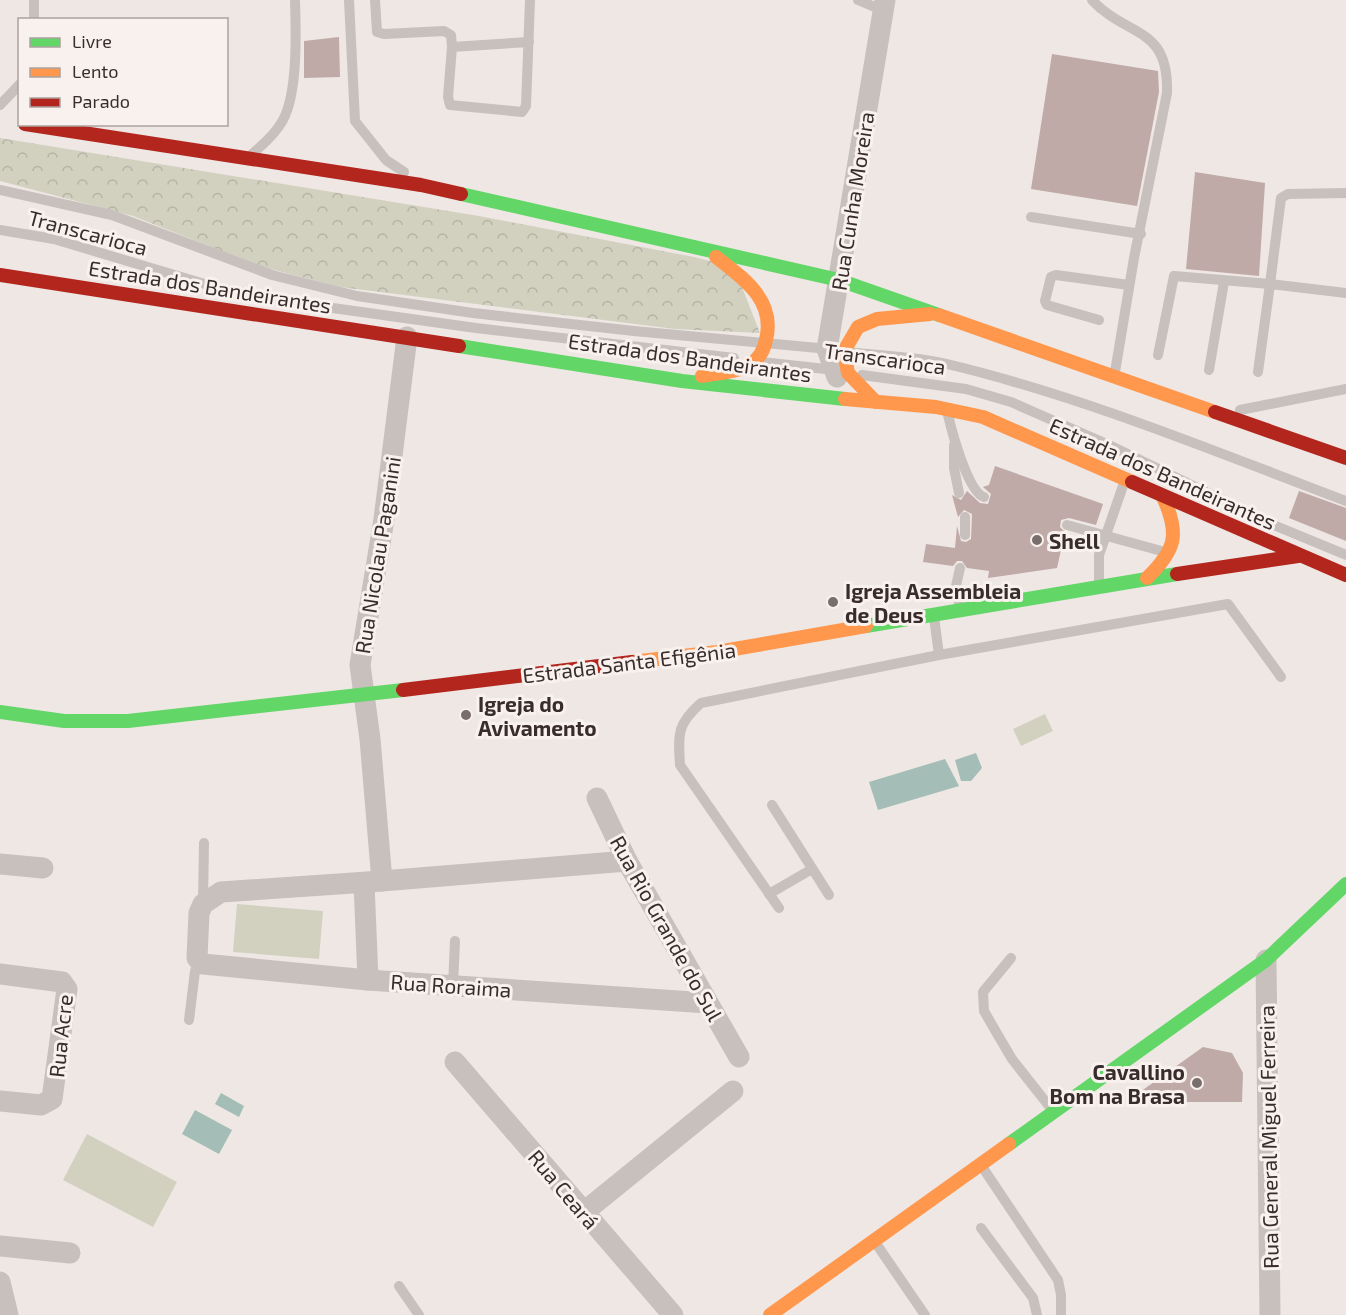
<svg xmlns="http://www.w3.org/2000/svg" width="1346" height="1315" viewBox="0 0 1346 1315" font-family="'Exo 2',sans-serif">
  <style>
    .forest { fill: url(#forest-crowns) }
    .park { fill: #d2d1c0 }
    .water { fill: #a4bdb7 }
    .building { fill: #bfaaa8 }
    .lines { fill: none; stroke-linecap: round; stroke-linejoin: round }
    .lane { stroke: #c7c0bd; stroke-width: 10 }
    .street { stroke: #c7c0bd; stroke-width: 21 }
    .fast { stroke: #63d668; stroke-width: 14 }
    .slow { stroke: #ff974d; stroke-width: 14 }
    .jam { stroke: #b3261e; stroke-width: 14 }
    .poi-dot { fill: #786e6c; stroke: #f9f1ee; stroke-width: 2 }
    .labels { text-anchor: middle; dominant-baseline: central; stroke-width: 6; stroke-linejoin: round; paint-order: stroke }
    .street-label { font-size: 21px; fill: #382d2c; stroke: #f9f1ee }
    .poi-label { font-size: 21px; font-weight: bold; fill: #382d2c; stroke: #f9f1ee; text-anchor: start }
  </style>
  <defs>
    <pattern id="forest-crowns" width="20" height="18" patternUnits="userSpaceOnUse" patternTransform="scale(1.5)"><rect width="20" height="18" fill="#d2d1c0"/><path d="M2 6a3 3 0 1 1 6 0M12 15a3 3 0 1 1 6 0" fill="none" stroke="#b5b4a5"/></pattern>
  </defs>
  <rect width="100%" height="100%" fill="#eee7e4"/>
  <!-- forest -->
  <polygon class="forest" points="0,138 479,216 694,257 734,267 760,333 675,329 340,287 259,266 133,216 0,181"/>
  <!-- park -->
  <g class="park">
    <polygon points="1045,714 1053,731 1021,746 1013,729"/>
    <polygon points="237,904 323,911 319,959 233,952"/>
    <polygon points="87,1134 177,1182 153,1227 63,1180"/>
  </g>
  <!-- water -->
  <g class="water">
    <polygon points="976,753 982,768 971,781 961,781 955,760"/>
    <polygon points="945,759 959,786 878,810 869,782"/>
    <polygon points="221,1093 244,1106 239,1117 215,1104"/>
    <polygon points="195,1110 232,1130 219,1154 182,1134"/>
  </g>
  <!-- building -->
  <g class="building">
    <polygon points="339,37 340,77 304,78 304,41"/>
    <polygon points="1052,54 1158,71 1159,92 1137,206 1031,189"/>
    <polygon points="1195,172 1265,183 1259,276 1186,269"/>
    <polygon points="995,466 1103,504 1096,525 1069,518 1061,520 1060,527 1065,532 1057,568 988,578 989,571 967,568 962,561 957,561 953,566 923,562 926,544 955,548 957,526 961,541 966,542 971,539 972,514 964,510 958,517 952,495 961,500 967,491 980,503 988,504 991,494 983,487 989,485"/>
    <polygon points="1299,491 1346,508 1346,541 1289,518"/>
    <polygon points="1203,1047 1232,1053 1243,1073 1242,1102 1126,1102"/>
  </g>
  <g class="lines">
    <!-- lane -->
    <g class="lane">
      <polyline points="34,0 34,20"/>
      <polyline points="349,0 355,121 386,160 404,172"/>
      <polyline points="375,0 377,32 384,34 444,31 451,35 452,47 529,42"/>
      <polyline points="858,0 884,11"/>
      <path d="M1092,0C1127,38 1169,25 1167,93L1134,258L1115,372"/>
      <polyline points="452,47 448,97 450,105 522,112 526,106 530,0"/>
      <polyline points="0,105 20,84"/>
      <path d="M252,154C264,144 276,133 283,120C298,92 296,32 295,0"/>
      <polyline points="0,190 112,215 272,275 357,296 473,313 634,331 829,349"/>
      <polyline points="1031,217 1141,234"/>
      <polyline points="0,230 54,239 218,288 297,303 476,328 734,358"/>
      <polyline points="1099,320 1047,305 1045,301 1051,277 1056,275 1129,285"/>
      <path d="M848,352C880,356 915,356 947,364C1082,396 1216,452 1346,501"/>
      <polyline points="1158,355 1174,276 1270,284 1281,198 1288,194 1346,193"/>
      <polyline points="761,362 835,370"/>
      <polyline points="1209,370 1224,282"/>
      <polyline points="1258,372 1270,284 1346,293"/>
      <polyline points="862,375 966,389 1011,402 1109,445 1276,526 1346,555"/>
      <polyline points="1240,410 1346,389"/>
      <path d="M948,415C952,432 968,492 984,497"/>
      <polyline points="954,445 954,468 959,493"/>
      <polyline points="965,517 965,535"/>
      <polyline points="1067,525 1165,552"/>
      <polyline points="1099,583 1099,555 1124,483"/>
      <polyline points="960,609 956,586 960,568"/>
      <polyline points="934,617 939,655 1228,604 1281,677"/>
      <polyline points="772,805 829,895"/>
      <polyline points="769,894 812,869"/>
      <polyline points="203,903 204,843"/>
      <path d="M779,908L680,765C678,734 677,724 701,703L939,655"/>
      <polyline points="1011,958 983,992 984,1011 999,1037 1012,1059 1053,1111"/>
      <polyline points="453,986 455,941"/>
      <polyline points="189,1020 195,971 199,961"/>
      <polyline points="981,1165 1058,1280 1061,1295 1061,1315"/>
      <polyline points="981,1228 1033,1298 1037,1315"/>
      <polyline points="875,1242 925,1315"/>
      <polyline points="399,1286 419,1315"/>
    </g>
    <!-- street -->
    <g class="street">
      <polyline points="837,377 827,349 885,0"/>
      <polyline points="597,798 627,861 739,1057"/>
      <polyline points="627,861 382,881 221,892 203,904 199,913 197,958 203,964 368,980 708,1003"/>
      <polyline points="0,864 43,868"/>
      <polyline points="382,881 370,739 360,665 384,519 407,337"/>
      <polyline points="364,883 368,980"/>
      <polyline points="1266,960 1270,1315"/>
      <polyline points="0,974 62,982 67,989 52,1099 41,1105 0,1101"/>
      <polyline points="455,1062 673,1315"/>
      <polyline points="584,1212 733,1091"/>
      <polyline points="0,1246 70,1253"/>
      <polyline points="0,1282 8,1315"/>
    </g>
    <!-- fast -->
    <g class="fast">
      <polyline points="461,194 839,280 939,315"/>
      <polyline points="459,346 682,381 845,399"/>
      <polyline points="866,626 1177,574"/>
      <polyline points="0,712 64,721 128,721 403,690"/>
      <polyline points="1009,1144 1266,960 1346,884"/>
    </g>
    <!-- slow -->
    <g class="slow">
      <polyline points="939,315 1215,412"/>
      <path d="M702,376C717,373 734,373 748,366C758,360 764,351 766,340C776,300 743,278 716,257"/>
      <polyline points="845,399 936,407 983,417 1132,482"/>
      <polyline points="876,402 848,373 844,351 858,327 877,319 930,314"/>
      <path d="M1147,578C1176,550 1180,534 1163,497"/>
      <polyline points="632,662 717,652 866,626"/>
      <polyline points="770,1315 1009,1144"/>
    </g>
    <!-- jam -->
    <g class="jam">
      <polyline points="25,124 421,185 461,194"/>
      <polyline points="0,275 459,346"/>
      <polyline points="1215,412 1346,458"/>
      <polyline points="1132,482 1346,575"/>
      <polyline points="1177,574 1298,556"/>
      <polyline points="403,690 632,662"/>
    </g>
  </g>
  <!-- markers -->
  <g class="poi-dot">
    <circle cx="1037" cy="540" r="6"/>
    <circle cx="833" cy="602" r="6"/>
    <circle cx="466" cy="715" r="6"/>
    <circle cx="1197" cy="1083" r="6"/>
  </g>
  <g class="labels">
    <!-- street labels -->
    <g class="street-label">
      <text transform="translate(852 201) rotate(-81)">Rua Cunha Moreira</text>
      <text transform="translate(88 232) rotate(15)">Transcarioca</text>
      <text transform="translate(210 286) rotate(9)">Estrada dos Bandeirantes</text>
      <text transform="translate(690 357) rotate(8)">Estrada dos Bandeirantes</text>
      <text transform="translate(885 358) rotate(8)">Transcarioca</text>
      <text transform="translate(1163 473) rotate(24)">Estrada dos Bandeirantes</text>
      <text transform="translate(377 555) rotate(-81)">Rua Nicolau Paganini</text>
      <text transform="translate(629 662) rotate(-7)">Estrada Santa Efigênia</text>
      <text transform="translate(667 928) rotate(61)">Rua Rio Grande do Sul</text>
      <text transform="translate(451 985) rotate(4)">Rua Roraima</text>
      <text transform="translate(60 1036) rotate(-84)">Rua Acre</text>
      <text transform="translate(1268 1137) rotate(-91)">Rua General Miguel Ferreira</text>
      <text transform="translate(564 1189) rotate(50)">Rua Ceará</text>
    </g>
    <!-- poi labels -->
    <g class="poi-label">
      <text x="1049" y="540">Shell</text>
      <text x="845" y="590">Igreja Assembleia<tspan x="845" dy="24">de Deus</tspan></text>
      <text x="478" y="703">Igreja do<tspan x="478" dy="24">Avivamento</tspan></text>
      <text x="1185" y="1071" text-anchor="end">Cavallino<tspan x="1185" dy="24">Bom na Brasa</tspan></text>
    </g>
  </g>
  <!-- legend -->
  <rect x="18" y="18" width="210" height="108" fill="#f9f1ee" stroke="#aca3a0" stroke-width="1.5"/>
  <rect x="30" y="38" width="30" height="9" fill="#63d668" stroke="#aca3a0" stroke-width="1.5"/>
  <text x="72" y="48" font-size="18" fill="#382d2c">Livre</text>
  <rect x="30" y="68" width="30" height="9" fill="#ff974d" stroke="#aca3a0" stroke-width="1.5"/>
  <text x="72" y="78" font-size="18" fill="#382d2c">Lento</text>
  <rect x="30" y="98" width="30" height="9" fill="#b3261e" stroke="#aca3a0" stroke-width="1.5"/>
  <text x="72" y="108" font-size="18" fill="#382d2c">Parado</text>
</svg>
